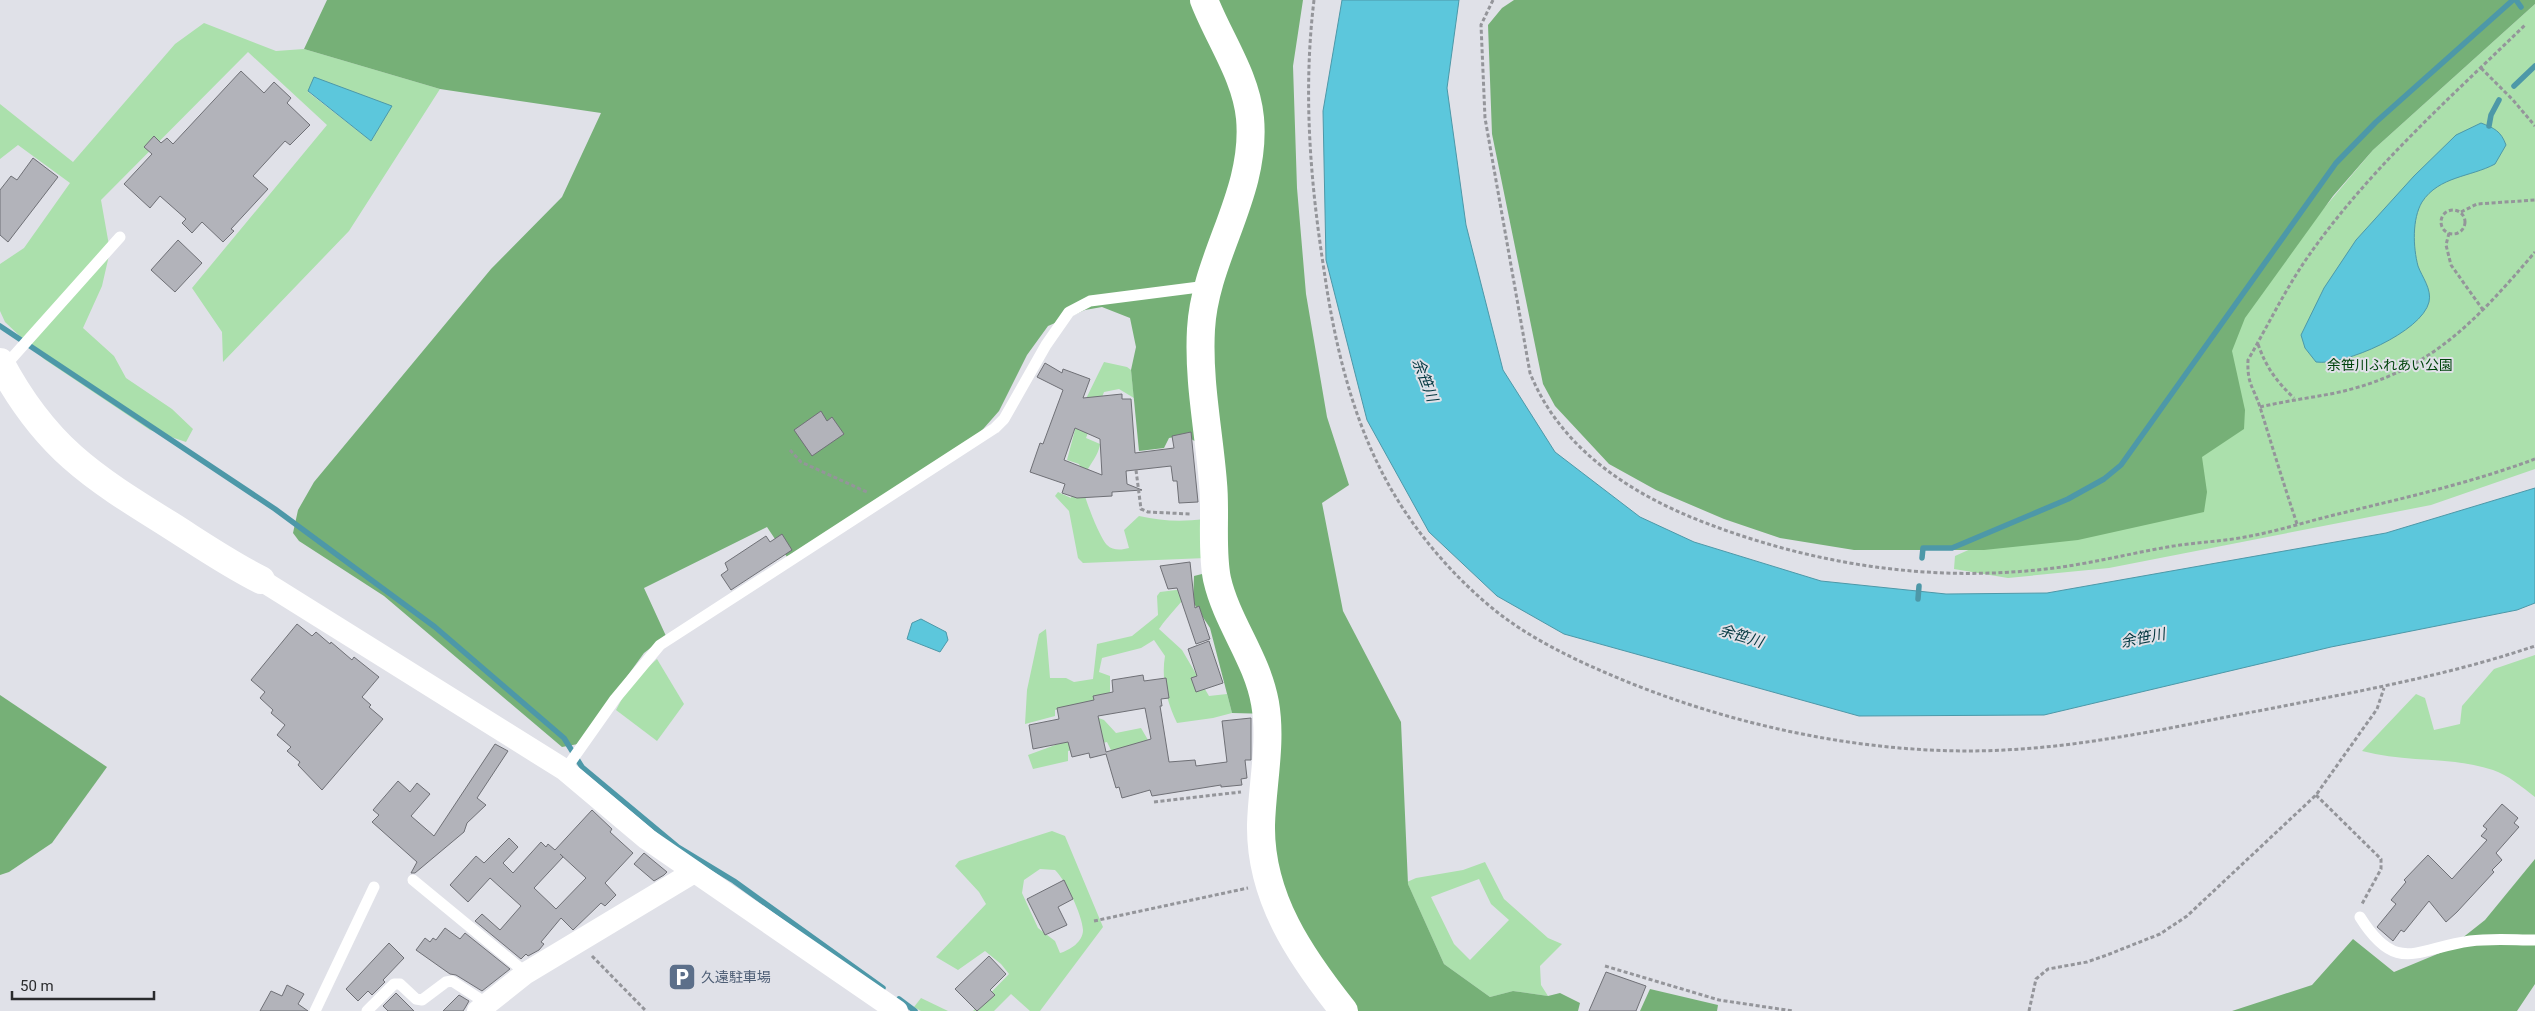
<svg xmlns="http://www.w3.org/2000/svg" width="2535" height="1011" viewBox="0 0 2535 1011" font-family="Roboto,'Noto Sans JP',sans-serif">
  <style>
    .green { fill: #abe0ac; fill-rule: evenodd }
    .forest { fill: #76b077 }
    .water { fill: #5cc7dc; stroke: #4d98a8 }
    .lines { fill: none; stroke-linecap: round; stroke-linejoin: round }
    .stream { stroke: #4d98a8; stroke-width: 5.5 }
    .building { fill: #b2b3ba; stroke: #6f7076; fill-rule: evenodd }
    .path { stroke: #94959a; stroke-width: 3; stroke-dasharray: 4 2.5; stroke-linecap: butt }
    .service { stroke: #fff; stroke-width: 11 }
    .minor { stroke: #fff; stroke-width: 22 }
    .tertiary { stroke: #fff; stroke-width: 28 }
    .labels { text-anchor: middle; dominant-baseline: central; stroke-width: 4; stroke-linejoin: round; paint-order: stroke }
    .park-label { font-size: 14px; fill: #00440c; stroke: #e0e1e8 }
    .service-label { font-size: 14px; fill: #4e5e75; stroke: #e0e1e8; text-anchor: start }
    .water-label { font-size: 15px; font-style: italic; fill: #043841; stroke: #e0e1e8 }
  </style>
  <rect width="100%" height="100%" fill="#e0e1e8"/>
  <!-- green -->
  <g class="green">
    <polygon points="2535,4 2535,469 2431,505 2109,568 2008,578 1954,569 1955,556 2077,501 2373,150"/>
    <path d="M204,23L276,51L304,49L440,89L349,231L223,362L222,332L192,288L327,125L248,52L101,200L110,251L102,286L83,328L114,356L126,378L172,409L193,429L186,442L150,430L44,359L5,322L0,311V264L24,248L70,183L18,145L0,159V104L73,162L175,44ZM308,92L391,106L371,141Z"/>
    <path d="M1104,362L1127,367L1131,370L1134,398L1119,389L1104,392L1086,438L1100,444C1098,460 1082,470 1083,487C1084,498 1100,538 1107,545C1113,551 1122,550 1129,548L1124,530L1139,516C1162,521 1181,522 1204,519L1206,558L1083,563L1078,558L1069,511L1055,496L1058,492L1071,498L1081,470L1079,464L1067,460L1080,411Z"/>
    <path d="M1192,588C1182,603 1169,614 1159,629L1182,650L1209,696L1227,694L1232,713L1213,718L1177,723C1167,702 1161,679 1165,656L1154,640L1141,648L1102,658L1099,672L1110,676V692L1092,705L1096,717L1104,720L1116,733L1141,728L1148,740L1112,752L1107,742L1068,751V761L1033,769L1028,755L1069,740L1079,705L1055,710V716L1025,724L1027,690L1039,634L1046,629L1050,678H1066L1074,682L1093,679L1097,644L1132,636L1158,615L1157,596L1160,592Z"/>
    <path d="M2535,655V797C2522,787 2508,775 2493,770C2450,756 2406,763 2362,751L2416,694L2425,698L2434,730L2460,724L2462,706L2494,669Z"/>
    <polygon points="657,659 684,704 657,741 616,710 630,684"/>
    <path d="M1052,831L1065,836L1103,927L1040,1011H1030L1011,994L994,1011H973L1009,974L1001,964L985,951L958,970L936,957L986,904L979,892L955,866L959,861ZM1040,869L1055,870C1066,881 1082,914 1083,930C1083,942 1070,950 1060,953L1055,941L1038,928L1022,893L1024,880Z"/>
    <path d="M1485,862L1504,899L1548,938L1562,944L1540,966L1541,985L1548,996L1513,991L1490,997L1444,964L1407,882L1416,878L1463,870ZM1479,879L1491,904L1509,920L1470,960L1454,944L1431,897Z"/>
    <polygon points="921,998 948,1011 921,1011 914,1007"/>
  </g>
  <!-- forest -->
  <g class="forest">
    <polygon points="327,0 1303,0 1293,66 1297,188 1306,294 1327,417 1349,485 1322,503 1343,611 1401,722 1408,884 1444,964 1490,997 1513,991 1548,996 1560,993 1580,1003 1578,1011 1348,1011 1306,951 1273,864 1273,714 1232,713 1210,628 1193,602 1194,576 1202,574 1209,579 1214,452 1184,435 1169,438 1164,448 1139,451 1131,370 1136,347 1130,318 1102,307 1085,310 1048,326 1027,355 999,411 977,436 787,557 767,527 644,588 666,636 644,653 578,744 562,747 384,596 299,541 293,533 298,510 314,482 491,269 562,197 601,113 440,89 304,49"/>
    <polygon points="1514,0 2535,0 2535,4 2373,150 2333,196 2245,318 2232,351 2245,410 2244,429 2202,457 2207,492 2204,512 2078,540 1984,550 1854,550 1780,538 1724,519 1656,490 1609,464 1555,406 1543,384 1492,134 1488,25 1502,8"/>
    <polygon points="0,695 107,767 52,843 9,872 0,875"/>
    <polygon points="2535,859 2535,984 2517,1011 2232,1011 2312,985 2353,939 2394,972 2447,950 2485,920"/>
    <polygon points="1650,989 1718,1005 1717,1011 1640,1011"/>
  </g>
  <!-- water -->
  <g class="water">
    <polygon points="1342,0 1459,0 1447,88 1466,225 1503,370 1555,452 1640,517 1694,542 1821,581 1946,594 2047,593 2386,533 2535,488 2535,603 2517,610 2331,647 2044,715 1859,716 1564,634 1497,596 1429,532 1367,420 1326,260 1323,111"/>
    <polygon points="314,77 392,106 371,141 308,91"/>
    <path d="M2481,123C2494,128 2501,131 2506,145L2495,164C2471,177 2439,176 2422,202C2412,219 2413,247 2418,266C2422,277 2432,289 2429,302C2422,332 2344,366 2316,362L2305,348L2301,335L2324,288L2356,240L2414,176L2456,135Z"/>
    <polygon points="921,619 946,632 948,640 940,652 907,639 912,623"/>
  </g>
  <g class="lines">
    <!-- stream -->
    <g class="stream">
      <polyline points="2516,0 2521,7"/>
      <polyline points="2514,86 2535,66"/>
      <polyline points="2489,126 2491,115 2499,100"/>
      <polyline points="0,326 275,509 435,627 564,738 582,767 678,847 734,881 883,988"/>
      <polyline points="1922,558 1923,548 1952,548 2068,499 2104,479 2121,465 2336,163 2376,122 2513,0"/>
      <polyline points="1918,599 1919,586"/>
      <polyline points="899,999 915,1011"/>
    </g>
  </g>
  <!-- building -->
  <g class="building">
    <polygon points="241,71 264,93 274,82 291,98 287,103 310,125 290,145 285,141 253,176 268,189 231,229 234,231 223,242 202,222 192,233 182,223 186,219 160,196 150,208 124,184 152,154 144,147 154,136 161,143 167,138 173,144"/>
    <polygon points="33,158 58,177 8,242 0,235 0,190 11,176 17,180"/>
    <polygon points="178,240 202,263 175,292 151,270"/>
    <path d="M1045,363L1062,373L1063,369L1090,379L1083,398L1122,394V399H1131L1135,453L1174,448L1172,436L1191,432L1198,502L1179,503L1177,481H1173L1171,466L1126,471L1127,484L1142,490L1112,492V496L1077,498L1062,493L1065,484L1030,472L1040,443L1043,444L1063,390L1037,377ZM1075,428L1100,439L1102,475L1064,460Z"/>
    <polygon points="821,411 827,421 832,417 844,434 812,456 794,430"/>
    <polygon points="782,534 792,550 731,590 721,575 728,570 725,563 766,536 770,542"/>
    <polygon points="1190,562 1195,608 1199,606 1210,639 1196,644 1177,588 1168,589 1160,566"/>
    <polygon points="297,624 312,636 316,632 330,644 331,642 352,660 354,657 379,677 362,697 371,705 369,707 383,719 322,790 298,765 300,762 287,751 291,747 277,735 285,725 271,713 273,710 260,698 265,692 251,680"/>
    <polygon points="1209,641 1223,683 1196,692 1191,678 1197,676 1188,649"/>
    <path d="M1143,675L1144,681L1166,678L1169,698L1161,699L1162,706H1160L1169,762L1195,760L1196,766L1227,762L1222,721L1251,718V760H1245L1247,778L1241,779L1242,785L1221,787V785L1152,796L1150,790L1122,798L1119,787L1116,788L1106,754L1090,758L1089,753L1072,757L1068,742L1033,749L1029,725L1059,719L1057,708L1094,700L1093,696L1113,692L1112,680ZM1145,708L1151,739L1106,752L1098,716Z"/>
    <polygon points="495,744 508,751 477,798 486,805 467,823 464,832 415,873 411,873 417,862 372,822 379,815 373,810 398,781 410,792 417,783 430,794 411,816 434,836"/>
    <polygon points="2502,804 2518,818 2514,823 2519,827 2496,853 2502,860 2492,870 2494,872 2457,912 2446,922 2429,901 2404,932 2401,930 2393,941 2377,927 2396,904 2391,900 2406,882 2404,880 2428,855 2452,879 2487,840 2481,836 2487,829 2483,826"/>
    <path d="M592,810L612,829L610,832L633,853L605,883L616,895L605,906L601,903L573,930L561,918L541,942L544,944L539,950L528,956L526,954L521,959L475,921L482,914L500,930L521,906L490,878L468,902L450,885L476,856L484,863L509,838L518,847L503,863L513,873L541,842L546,847L548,844L555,850ZM560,854L586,878L556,909L534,888L563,857Z"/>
    <polygon points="644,853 667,872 664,875 654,881 634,864"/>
    <polygon points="1064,880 1073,899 1058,907 1067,925 1045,935 1027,899"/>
    <polygon points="445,928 460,939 465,933 510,969 482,991 456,975 450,974 416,950 425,938 430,942 433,938 436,940"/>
    <polygon points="389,943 404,958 383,980 385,982 372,995 368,991 358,1001 346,989"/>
    <polygon points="989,956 1006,974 990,990 995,995 977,1011 955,989"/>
    <polygon points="1606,972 1646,986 1636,1011 1589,1011"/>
    <polygon points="287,985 304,994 298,1004 308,1011 260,1011 271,991 282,996"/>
    <polygon points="396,993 414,1011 388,1011 383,1006"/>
    <polygon points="459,995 469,1001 465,1008 463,1011 443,1011"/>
  </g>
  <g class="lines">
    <!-- path -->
    <g class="path">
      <path d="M1314,0C1303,91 1310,180 1324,270C1335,347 1354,427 1394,494C1420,538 1457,580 1497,612C1529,637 1567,656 1604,672C1725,725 1871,757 2004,750C2091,746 2178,726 2263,710C2355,692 2446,676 2535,646"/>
      <path d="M1493,0L1481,25L1485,118L1530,373C1559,445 1623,489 1693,518C1805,563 1925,583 2046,569C2091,564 2135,552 2180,545C2202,542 2224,541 2245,537C2274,532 2302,523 2330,516C2399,499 2468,484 2535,459"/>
      <polyline points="2481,68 2513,100 2535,126"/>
      <circle cx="2453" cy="222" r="12"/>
      <polyline points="2461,212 2477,204 2535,200"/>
      <polyline points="2449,233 2446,245 2451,265 2483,310"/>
      <path d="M2258,344C2266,367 2276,381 2294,398"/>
      <path d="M2260,407C2285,401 2310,398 2335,393C2429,373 2475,322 2535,252"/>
      <polyline points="790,450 801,462 869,493"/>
      <polyline points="1136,470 1141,509 1148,512 1191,514"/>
      <path d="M2297,524C2284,485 2272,446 2260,407C2253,386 2247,384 2248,360C2267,327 2284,292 2305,261C2366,172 2448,100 2525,25"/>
      <polyline points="2316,795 2381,859 2381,869 2362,904"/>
      <polyline points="1154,802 1241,792"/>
      <polyline points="1094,921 1248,888"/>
      <polyline points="592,956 646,1011"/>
      <polyline points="1605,966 1719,1000 1793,1011"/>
      <polyline points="2029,1011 2036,979 2048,969 2087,962 2107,955 2160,934 2187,916 2316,795 2377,709 2384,688"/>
    </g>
    <!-- service -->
    <g class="service">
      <polyline points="3,368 120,237"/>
      <polyline points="565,770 615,699 660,645 995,428 1004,419 1046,345 1069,312 1090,301 1207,286"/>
      <polyline points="413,880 526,973"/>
      <path d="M2360,917C2397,976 2417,948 2470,941C2491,938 2514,940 2535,940"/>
      <polyline points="315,1011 374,887"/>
      <polyline points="367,1011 394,984 400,984 416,999 422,1000 446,982 452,981 486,1003"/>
    </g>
    <!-- minor -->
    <g class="minor">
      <polyline points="261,580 565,770 647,839 897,1011"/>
      <polyline points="478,1011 526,973 694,872"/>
    </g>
    <!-- tertiary -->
    <g class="tertiary">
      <path d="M1204,0C1219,39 1246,76 1250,118C1257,194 1205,256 1201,329C1198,381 1209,432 1213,483C1216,513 1211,550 1217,579C1227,623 1257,658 1265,703C1272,743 1262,785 1261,825C1260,898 1301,957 1344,1011"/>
      <path d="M0,362C45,447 91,476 170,525C200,544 229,564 261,580"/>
    </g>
  </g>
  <!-- icons -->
  <defs>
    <g id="parking-square" transform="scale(1.4375)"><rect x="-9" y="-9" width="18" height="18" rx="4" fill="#5c6f8a" stroke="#e0e1e8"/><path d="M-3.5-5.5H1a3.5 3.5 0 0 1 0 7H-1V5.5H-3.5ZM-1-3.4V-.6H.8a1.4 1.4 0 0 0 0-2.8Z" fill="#fff"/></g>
  </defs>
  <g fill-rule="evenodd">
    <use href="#parking-square" x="682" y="977"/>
  </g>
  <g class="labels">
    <!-- park labels -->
    <g class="park-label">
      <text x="2390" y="365">余笹川ふれあい公園</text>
    </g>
    <!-- service labels -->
    <g class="service-label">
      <text x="701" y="977">久遠駐車場</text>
    </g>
    <!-- water labels -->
    <g class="water-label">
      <text transform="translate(1425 380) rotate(69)">余笹川</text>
      <text transform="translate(1741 636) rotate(17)">余笹川</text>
      <text transform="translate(2143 638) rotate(-11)">余笹川</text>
    </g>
  </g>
  <!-- scale -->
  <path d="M12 991v8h142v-8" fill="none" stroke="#2a2b2d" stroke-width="2.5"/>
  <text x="20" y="991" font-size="15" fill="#2a2b2d" stroke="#e0e1e8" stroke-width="4" paint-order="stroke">50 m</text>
</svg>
